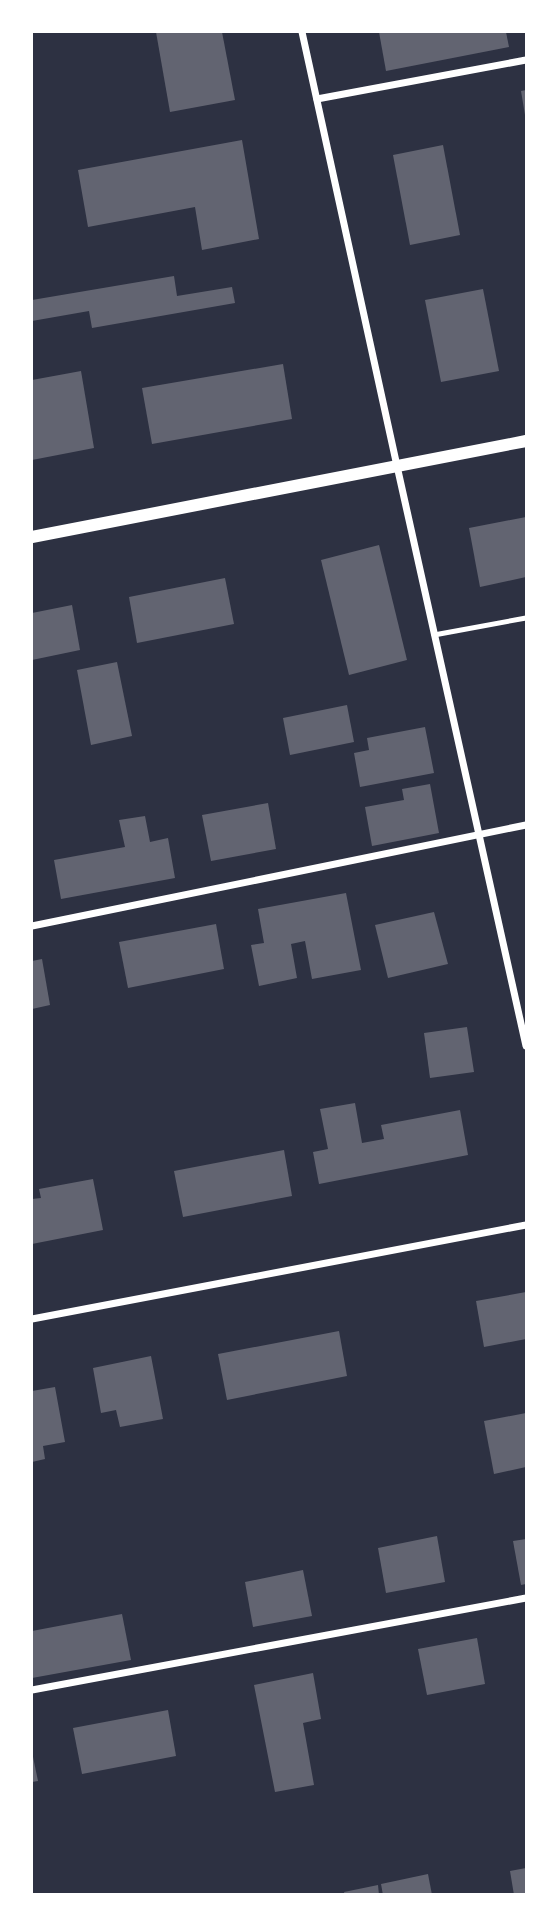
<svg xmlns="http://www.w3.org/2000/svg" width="558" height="1926" viewBox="0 0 558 1926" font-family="'Fira Sans',sans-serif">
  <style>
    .building { fill: #626471 }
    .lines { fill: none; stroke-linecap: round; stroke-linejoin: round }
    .service { stroke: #fff; stroke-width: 5 }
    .minor { stroke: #fff; stroke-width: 7 }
    .tertiary { stroke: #fff; stroke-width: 12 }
  </style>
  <rect width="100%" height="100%" fill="#2d3142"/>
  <!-- building -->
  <g class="building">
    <polygon points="156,32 222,32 235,100 170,112"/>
    <polygon points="379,32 506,32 509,47 386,71"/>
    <polygon points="526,90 526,115 525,115 521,91"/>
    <polygon points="242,140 259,239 202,250 195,207 88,227 78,170"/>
    <polygon points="443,145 460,235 410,245 393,155"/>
    <polygon points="174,276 177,296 232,287 235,303 92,328 89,311 32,321 32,300"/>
    <polygon points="483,289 499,371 441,382 425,300"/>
    <polygon points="283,364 292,419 152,444 142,388"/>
    <polygon points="81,371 94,448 32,460 32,380"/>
    <polygon points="526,517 526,577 480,587 469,528"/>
    <polygon points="379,545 407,660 349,675 321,560"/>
    <polygon points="225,578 234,624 137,643 129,597"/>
    <polygon points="72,605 80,650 32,660 32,613"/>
    <polygon points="117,662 132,736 91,745 77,670"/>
    <polygon points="347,705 354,742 290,755 283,718"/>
    <polygon points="425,727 434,773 360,787 354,753 369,750 367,738"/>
    <polygon points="430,784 439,833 372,846 365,807 404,800 402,789"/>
    <polygon points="268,803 276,849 211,861 202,815"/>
    <polygon points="145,816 150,842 168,838 175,878 61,899 54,860 125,847 119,820"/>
    <polygon points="346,893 361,970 312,979 305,941 291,944 297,978 259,986 251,945 264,943 258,909"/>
    <polygon points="434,912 448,964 388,978 375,925"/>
    <polygon points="216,924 224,969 128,988 119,942"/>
    <polygon points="42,959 50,1005 32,1009 32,961"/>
    <polygon points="467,1027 474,1072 430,1078 424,1033"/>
    <polygon points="355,1103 362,1143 384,1139 381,1125 460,1110 468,1155 319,1184 313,1152 328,1149 320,1109"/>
    <polygon points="284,1150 292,1196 183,1217 174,1171"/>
    <polygon points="93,1179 103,1230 32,1244 32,1199 41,1198 39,1189"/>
    <polygon points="526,1292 526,1339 484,1347 476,1301"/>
    <polygon points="339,1331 347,1376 227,1400 218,1354"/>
    <polygon points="151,1356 163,1419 120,1427 116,1410 101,1413 93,1368"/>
    <polygon points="55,1387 65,1442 43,1446 45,1459 32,1462 32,1391"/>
    <polygon points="526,1413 526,1467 494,1474 484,1421"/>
    <polygon points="437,1536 445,1582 386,1593 378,1548"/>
    <polygon points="526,1539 526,1584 521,1585 513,1541"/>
    <polygon points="303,1570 312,1616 253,1627 245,1582"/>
    <polygon points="122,1614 131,1660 32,1678 32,1631"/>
    <polygon points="477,1638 485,1684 427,1695 418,1649"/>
    <polygon points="313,1673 321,1719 303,1723 314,1785 275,1792 254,1685"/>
    <polygon points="168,1710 176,1756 82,1774 73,1728"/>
    <polygon points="32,1752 38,1781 32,1782"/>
    <polygon points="526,1868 526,1895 514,1895 510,1871"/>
    <polygon points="428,1874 432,1895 383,1895 381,1884"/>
    <polygon points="378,1885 379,1895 345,1895 344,1892"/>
  </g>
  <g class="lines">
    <!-- service -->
    <polyline class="service" points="434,635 526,618"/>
    <!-- minor -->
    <g class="minor">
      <polyline points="302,32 397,466 526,1046"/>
      <polyline points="317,99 526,60"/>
      <polyline points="32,926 526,825"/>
      <polyline points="32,1319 526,1225"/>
      <polyline points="32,1690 526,1598"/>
    </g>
    <!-- tertiary -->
    <polyline class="tertiary" points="32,537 526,441"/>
  </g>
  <!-- border -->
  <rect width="558" height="1926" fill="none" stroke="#ffffff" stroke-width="66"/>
</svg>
